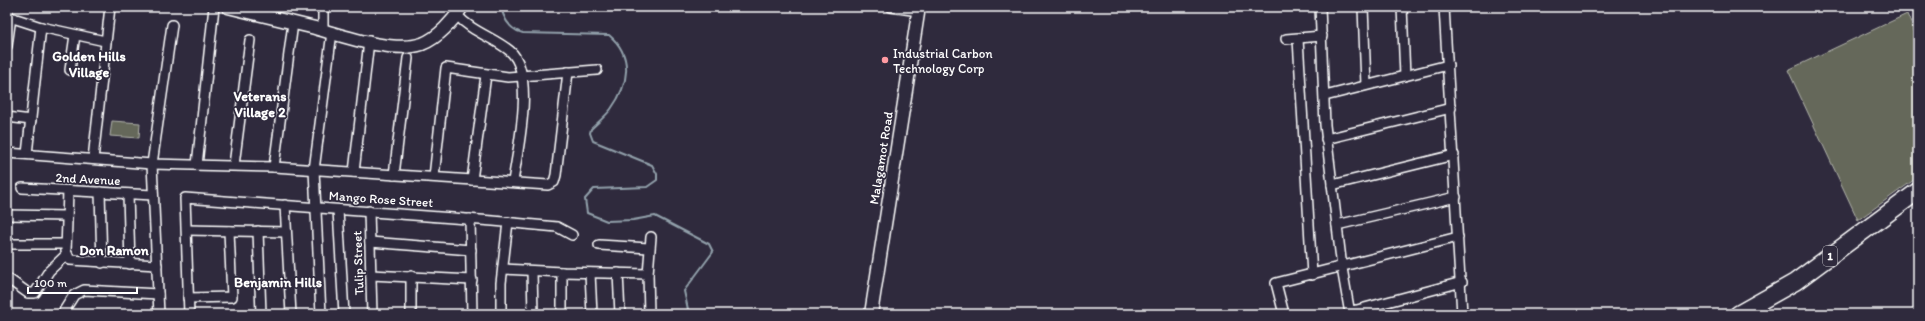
<svg xmlns="http://www.w3.org/2000/svg" width="1925" height="321" viewBox="0 0 1925 321" font-family="Itim,sans-serif">
  <style>
    .green { fill: #65685a; stroke: #b2b4ac }
    .lines { fill: none; stroke-linecap: round; stroke-linejoin: round }
    .stream { stroke: #92a1ab; stroke-width: 2 }
    .street-casing { stroke: #fff; stroke-width: 12 }
    .secondary-casing { stroke: #fff; stroke-width: 15 }
    .highway-casing { stroke: #fff; stroke-width: 19 }
    .street { stroke: #2f2a3d; stroke-width: 9 }
    .secondary { stroke: #2f2a3d; stroke-width: 12 }
    .highway { stroke: #2f2a3d; stroke-width: 16 }
    .poi-dot { fill: #ff9aa2; stroke: #2f2a3d; stroke-width: 1.5 }
    .labels { text-anchor: middle; dominant-baseline: central; stroke-width: 3.5; stroke-linejoin: round; paint-order: stroke }
    .shield { fill: #2f2a3d; stroke: #c1bfc5; stroke-width: 1 }
    .shield-label { font-size: 12px; font-weight: bold; fill: #fff }
    .poi-label { font-size: 13px; fill: #fff; stroke: #2f2a3d; text-anchor: start }
    .street-label { font-size: 13px; fill: #fff; stroke: #2f2a3d }
    .neighbourhood-label { font-size: 14px; font-weight: bold; fill: #fff; stroke: #2f2a3d }
  </style>
  <rect width="100%" height="100%" fill="#2f2a3d"/>
  <filter id="ink" filterUnits="userSpaceOnUse"><feTurbulence type="fractalNoise" baseFrequency=".025" numOctaves="2"/><feDisplacementMap in="SourceGraphic" scale="8" xChannelSelector="R" yChannelSelector="G"/><feConvolveMatrix kernelMatrix="1 2 1 2 8 2 1 2 1" color-interpolation-filters="sRGB"/></filter>
  <g filter="url(#ink)">
    <!-- green -->
    <g class="green">
      <polygon points="1907,14 1918,40 1918,177 1858,220 1788,70"/>
      <polygon points="112,121 140,123 139,138 110,136"/>
    </g>
    <g class="lines">
      <!-- stream -->
      <path class="stream" d="M501,7C504,20 510,30 523,33L609,35C634,56 629,84 611,109C606,116 598,122 591,129L590,133L593,141L652,165L657,174V180L647,187L594,189L585,199L587,213L607,221L633,220L655,216L709,244L713,252L684,291L689,314"/>
      <!-- street casing -->
      <g class="street-casing">
        <g id="street">
          <polyline points="323,7 323,30"/>
          <polyline points="891,7 919,11"/>
          <polyline points="1320,7 1325,125 1342,268 1349,308 1352,311 1357,310 1462,282"/>
          <polyline points="1363,7 1366,85"/>
          <polyline points="1402,7 1405,76"/>
          <polyline points="1444,7 1462,314"/>
          <path d="M457,15C472,32 493,37 510,51C536,73 517,152 513,182"/>
          <polyline points="7,16 41,27 105,41"/>
          <polyline points="1286,39 1322,36"/>
          <polyline points="1298,39 1312,275"/>
          <polyline points="7,46 11,17"/>
          <polyline points="70,70 75,35"/>
          <polyline points="1325,96 1448,65"/>
          <polyline points="7,117 31,120"/>
          <polyline points="1326,139 1451,108"/>
          <polyline points="7,153 152,164 274,167 548,185 554,182 556,175 568,72"/>
          <polyline points="27,154 41,27"/>
          <polyline points="93,159 110,7"/>
          <polyline points="197,165 214,7"/>
          <polyline points="234,165 250,40"/>
          <polyline points="274,167 293,23"/>
          <polyline points="354,172 369,41"/>
          <polyline points="394,175 408,58"/>
          <polyline points="434,177 446,68 508,77 597,70"/>
          <polyline points="472,180 486,75"/>
          <polyline points="1332,185 1454,155"/>
          <polyline points="22,188 153,195"/>
          <polyline points="68,191 66,251 70,260 157,265"/>
          <polyline points="100,192 102,263"/>
          <polyline points="128,194 130,264"/>
          <polyline points="285,205 291,314"/>
          <polyline points="338,210 344,314"/>
          <polyline points="369,211 372,314"/>
          <polyline points="7,215 67,216"/>
          <polyline points="470,219 472,314"/>
          <polyline points="1337,225 1456,197"/>
          <polyline points="187,230 286,232"/>
          <polyline points="258,231 261,314"/>
          <polyline points="370,242 471,250"/>
          <polyline points="7,244 66,244"/>
          <polyline points="599,245 649,248"/>
          <polyline points="503,269 562,272 648,274"/>
          <polyline points="532,271 533,314"/>
          <polyline points="562,272 562,314"/>
          <polyline points="590,273 592,314"/>
          <polyline points="618,273 620,314"/>
          <polyline points="371,275 472,280"/>
          <polyline points="7,278 28,293 35,293 49,271 67,254"/>
          <polyline points="188,298 232,297 229,231"/>
          <polyline points="62,314 74,295 84,290 158,294"/>
          <polyline points="159,314 152,164 172,25"/>
          <polyline points="189,314 185,198 493,221 557,227 572,235"/>
          <polyline points="321,314 314,170 332,32"/>
          <polyline points="411,314 411,276"/>
          <polyline points="501,314 501,283 508,222"/>
          <polyline points="649,314 648,274 651,237"/>
          <polyline points="1284,314 1276,283 1458,237"/>
        </g>
      </g>
      <!-- secondary casing -->
      <g class="secondary-casing">
        <g id="secondary">
          <path d="M228,7C256,14 283,20 311,27C341,35 392,54 422,44C438,38 453,21 462,7"/>
          <polyline points="871,314 919,7"/>
        </g>
      </g>
      <!-- highway casing -->
      <g class="highway-casing">
        <polyline id="highway" points="1738,314 1795,282 1918,191"/>
      </g>
      <!-- street -->
      <use href="#street" class="street"/>
      <!-- secondary -->
      <use href="#secondary" class="secondary"/>
      <!-- highway -->
      <use href="#highway" class="highway"/>
    </g>
  </g>
  <!-- markers -->
  <circle class="poi-dot" cx="885" cy="60" r="4"/>
  <g class="labels">
    <!-- shield labels -->
    <rect class="shield" x="1823" y="246" width="14" height="20" rx="3"/>
    <g class="shield-label">
      <text x="1830" y="256">1</text>
    </g>
    <!-- poi labels -->
    <g class="poi-label">
      <text x="893" y="53">Industrial Carbon<tspan x="893" dy="15">Technology Corp</tspan></text>
    </g>
    <!-- street labels -->
    <g class="street-label">
      <text transform="translate(881 158) rotate(-81)">Malagamot Road</text>
      <text transform="translate(88 179) rotate(3)">2nd Avenue</text>
      <text transform="translate(381 199) rotate(4)">Mango Rose Street</text>
      <text transform="translate(358 263) rotate(-92)">Tulip Street</text>
    </g>
    <!-- neighbourhood labels -->
    <g class="neighbourhood-label">
      <text x="89" y="56">Golden Hills<tspan x="89" dy="16">Village</tspan></text>
      <text x="260" y="96">Veterans<tspan x="260" dy="16">Village 2</tspan></text>
      <text x="114" y="250">Don Ramon</text>
      <text x="278" y="282">Benjamin Hills</text>
    </g>
  </g>
  <!-- margin -->
  <rect width="1925" height="321" fill="none" stroke="#2f2a3d" stroke-width="24"/>
  <rect x="12" y="12" width="1901" height="297" fill="none" stroke="#fff" stroke-width="1.5" filter="url(#ink)"/>
  <!-- scale -->
  <path d="M28 287v6h109v-6" fill="none" stroke="#ffffff" stroke-width="2"/>
  <text x="34" y="287" font-size="12" fill="#ffffff" stroke="#2f2a3d" stroke-width="3" paint-order="stroke">100 m</text>
</svg>
